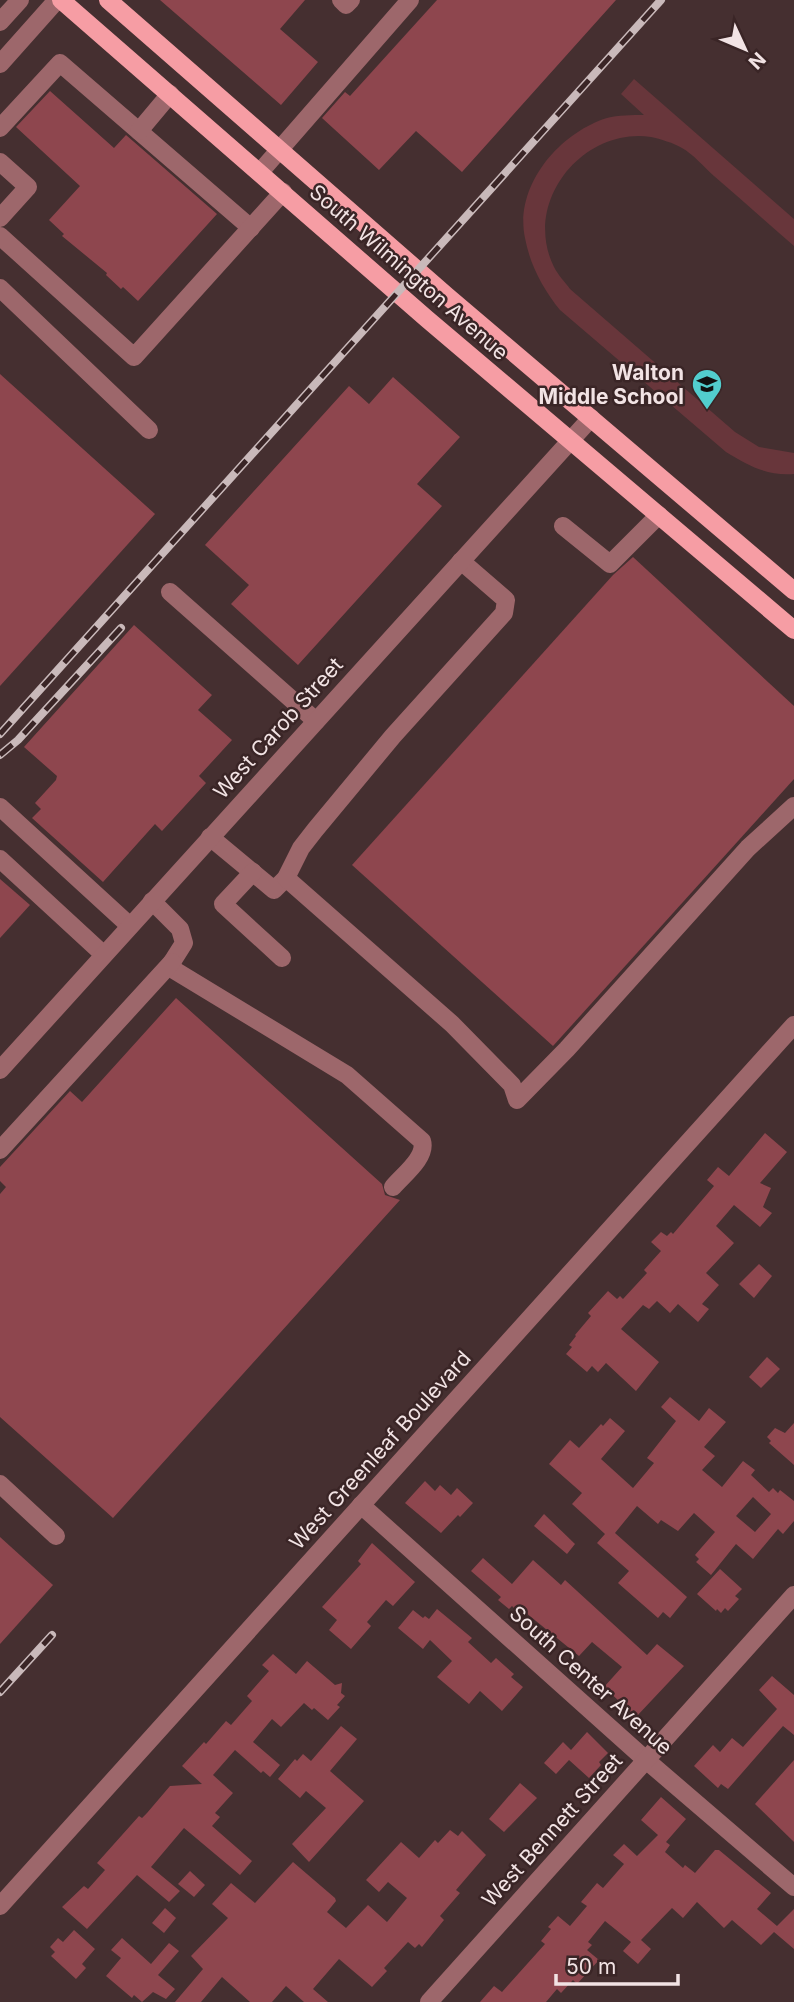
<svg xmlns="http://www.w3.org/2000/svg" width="794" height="2002" viewBox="0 0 794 2002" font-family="Inter,sans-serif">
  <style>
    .pitch { fill: #68363b }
    .building { fill: #8e464e; fill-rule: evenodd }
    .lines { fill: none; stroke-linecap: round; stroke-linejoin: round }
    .minor { stroke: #9d676b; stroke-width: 18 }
    .major { stroke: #f69da4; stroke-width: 18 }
    .rail-casing { stroke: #c9b9ba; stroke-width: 8 }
    .rail { stroke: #3a2526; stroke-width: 5; stroke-dasharray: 16; stroke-linecap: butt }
    .labels { text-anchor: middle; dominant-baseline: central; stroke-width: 5; stroke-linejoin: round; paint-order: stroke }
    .street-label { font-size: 21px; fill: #f2e3e4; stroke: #3a2526 }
    .poi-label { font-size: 21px; font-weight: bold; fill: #f2e3e4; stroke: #3a2526; text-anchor: end }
  </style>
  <rect width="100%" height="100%" fill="#452f30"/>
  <!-- pitch -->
  <path class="pitch" d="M634,79L794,219V246C767,223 741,199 714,176C704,167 693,154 682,148C674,143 660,139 651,137C582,127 522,203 554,267C558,275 565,282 570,289L735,432L759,447L794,453V474C767,476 749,466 726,452L560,310C543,289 530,265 525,238C514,186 559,133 607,118C618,115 632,115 644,115L621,94Z"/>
  <!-- building -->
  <g class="building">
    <polygon points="160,0 305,0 280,29 318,62 281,105"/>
    <polygon points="437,0 616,0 462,172 416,131 379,170 322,118 345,92 350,96"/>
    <polygon points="50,91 114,148 126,135 217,214 138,301 123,287 121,289 106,275 107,273 62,236 64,234 49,220 80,186 16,127"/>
    <polygon points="0,374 155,514 0,686"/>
    <polygon points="393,377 460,437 417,484 442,506 298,665 231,604 249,585 205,545 349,386 369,404"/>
    <polygon points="633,557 794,706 794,779 553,1046 352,865 613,575"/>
    <polygon points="134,625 212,695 198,710 232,740 199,776 206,783 162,831 155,824 103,882 32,818 41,809 35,803 56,780 57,776 24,747"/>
    <polygon points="0,879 30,905 0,938"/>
    <polygon points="176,998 382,1184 385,1195 400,1200 113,1518 0,1417 0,1194 6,1187 0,1181 0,1167 70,1091 82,1102"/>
    <polygon points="765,1133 787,1152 760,1183 771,1188 763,1207 772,1213 760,1227 734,1205 716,1226 734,1243 706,1273 719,1285 702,1304 709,1309 698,1322 678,1304 670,1313 657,1301 649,1309 643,1305 621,1329 659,1362 636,1391 606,1363 598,1372 592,1366 587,1372 566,1354 572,1347 569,1345 576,1336 575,1335 591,1316 588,1313 608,1291 617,1299 620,1296 623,1299 647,1273 644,1270 661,1251 651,1242 661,1232 667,1236 671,1232 673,1234 714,1186 707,1180 718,1167 729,1176"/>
    <polygon points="759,1264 772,1276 754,1298 739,1284"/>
    <polygon points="767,1357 780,1369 761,1388 749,1377"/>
    <path d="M670,1397L699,1421L709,1408L726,1422L704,1447L715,1456L702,1470L722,1487L743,1461L755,1470L751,1475L769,1492L773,1488L778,1493L780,1490L794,1501V1521L783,1534L778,1529L753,1559L736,1544L711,1575L696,1562L699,1559L695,1555L715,1532L694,1513L678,1531L661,1520L658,1524L637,1506L615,1533L687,1597L670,1618L663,1612L658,1618L618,1583L629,1571L597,1543L605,1534L572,1504L582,1493L549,1464L570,1440L579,1448L601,1424L603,1426L610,1418L625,1431L601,1459L633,1488L654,1463L647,1458L676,1421L661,1407ZM753,1497L771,1514L755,1532L736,1516Z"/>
    <polygon points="794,1423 794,1465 769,1443 771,1441 767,1437 775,1428 785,1433"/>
    <polygon points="425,1481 435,1491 440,1485 451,1495 457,1488 473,1503 460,1517 458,1515 441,1533 405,1503"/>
    <polygon points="544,1514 575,1544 567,1554 534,1526"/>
    <polygon points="0,1537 53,1585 0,1644"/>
    <polygon points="372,1543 415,1582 393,1606 386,1600 367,1622 371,1626 351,1649 329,1630 337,1620 322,1607 361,1564 358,1561"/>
    <polygon points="483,1558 512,1584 533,1560 561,1585 565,1580 647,1655 657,1644 684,1666 636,1717 604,1687 622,1667 592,1642 579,1656 520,1608 517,1611 512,1606 509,1609 498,1600 501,1597 471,1571"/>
    <polygon points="720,1569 742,1589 735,1596 739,1599 728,1611 725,1608 721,1613 717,1609 716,1611 697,1594"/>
    <polygon points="437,1609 472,1638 468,1642 491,1663 496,1658 514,1674 511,1677 523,1687 502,1711 480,1691 469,1704 437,1677 452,1661 430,1640 423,1649 398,1628 413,1610 423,1618 425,1616 429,1619"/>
    <polygon points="273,1654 296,1674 307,1661 335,1685 342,1683 341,1693 345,1696 337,1705 340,1707 328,1720 314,1708 312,1710 304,1703 281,1727 272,1719 253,1742 280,1765 270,1777 263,1771 261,1773 235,1750 213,1775 233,1793 215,1813 220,1817 212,1826 252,1861 240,1875 184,1828 151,1867 180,1891 169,1902 137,1875 87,1929 62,1907 84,1886 88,1889 105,1870 97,1863 139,1816 142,1818 147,1813 170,1786 202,1784 182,1766 204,1742 206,1744 226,1721 231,1725 252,1701 247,1696 269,1671 262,1665"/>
    <polygon points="772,1676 794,1695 794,1735 783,1726 728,1789 721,1784 718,1788 694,1766 713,1745 720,1752 732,1738 743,1747 777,1709 759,1690"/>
    <polygon points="341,1726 357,1739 330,1771 364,1801 309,1862 292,1844 326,1808 306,1791 300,1798 278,1779 295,1759 297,1761 303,1754 311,1761"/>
    <polygon points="587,1732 608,1753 599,1762 601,1765 589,1778 569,1760 556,1774 544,1763 563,1742 571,1750"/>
    <polygon points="794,1760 794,1842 755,1804"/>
    <polygon points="520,1783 537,1798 504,1832 489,1819"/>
    <polygon points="661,1797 686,1819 666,1842 670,1845 665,1852 683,1868 685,1865 695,1873 715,1850 719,1850 771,1893 757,1909 777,1926 794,1909 794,1949 774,1932 761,1945 732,1920 724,1928 697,1902 683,1918 672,1908 641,1940 651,1949 638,1964 623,1951 631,1942 605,1921 588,1942 592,1945 587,1950 599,1960 577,1984 573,1980 561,1993 557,1989 546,2002 480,2002 494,1986 502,1992 545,1944 541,1941 551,1929 548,1927 558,1916 570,1926 587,1906 581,1902 597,1883 603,1888 624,1864 613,1855 624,1844 637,1856 658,1835 641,1820"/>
    <polygon points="450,1830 458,1836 462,1831 486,1855 456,1890 460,1893 440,1916 444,1920 422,1947 419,1944 415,1948 408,1942 384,1968 387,1971 372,1987 339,1959 313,1989 328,2002 304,2002 286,1986 272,2002 250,2002 222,1977 201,2002 175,2002 203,1969 191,1956 228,1918 212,1904 231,1883 255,1903 293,1862 335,1898 336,1901 327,1912 346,1928 368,1905 387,1922 407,1898 388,1882 379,1892 366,1880 401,1842 419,1858 435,1840 438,1843"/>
    <polygon points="190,1871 205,1885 194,1897 178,1884"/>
    <polygon points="165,1908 176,1918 164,1933 152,1923"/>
    <polygon points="74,1930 95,1949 82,1964 86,1968 76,1979 51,1956 55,1952 50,1947 58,1938 63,1942"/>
    <polygon points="122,1938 151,1964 169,1943 179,1951 158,1975 175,1989 166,1999 153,1992 142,2002 134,1995 132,1998 106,1976 121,1958 111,1950"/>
  </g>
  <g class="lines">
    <!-- minor -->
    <g class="minor">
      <polyline points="341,0 346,5 351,0"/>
      <polyline points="0,22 20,0"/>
      <polyline points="0,64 57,0"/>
      <polyline points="0,128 60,63 251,228"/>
      <polyline points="139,131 170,94"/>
      <polyline points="0,162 28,187 0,218"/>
      <polyline points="260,172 410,0"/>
      <polyline points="0,236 134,357 283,192"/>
      <polyline points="0,288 149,430"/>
      <polyline points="563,526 610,564 659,515"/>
      <polyline points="170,592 316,721"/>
      <polyline points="0,807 130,926"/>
      <polyline points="210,837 274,890 286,878 301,848 315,830 393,736 504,613 506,600 461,561"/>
      <polyline points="0,859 103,954"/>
      <polyline points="253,872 223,904 282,958"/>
      <polyline points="286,878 452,1024 512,1085 517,1100 567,1049 748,848 794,806"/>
      <path d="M152,901L180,929L184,943L172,962L174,970L347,1075L422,1141C427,1157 403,1175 393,1187"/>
      <polyline points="0,1070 591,418"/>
      <polyline points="0,1150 172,962"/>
      <polyline points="0,1484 56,1536"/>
      <polyline points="361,1505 646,1760 794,1887"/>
      <polyline points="0,1906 794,1025"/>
      <polyline points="429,2002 794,1595"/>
    </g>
    <!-- major -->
    <g class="major">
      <polyline points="61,0 427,319 794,630"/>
      <polyline points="108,0 447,296 794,591"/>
    </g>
    <!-- rail casing -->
    <g class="rail-casing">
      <g id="rail">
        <polyline points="0,734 661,0"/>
        <polyline points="0,755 18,740 121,628"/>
        <polyline points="0,1692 52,1635"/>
      </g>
    </g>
    <!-- rail -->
    <use href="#rail" class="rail"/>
  </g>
  <!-- icons -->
  <defs>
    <g id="school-pin" transform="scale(1.575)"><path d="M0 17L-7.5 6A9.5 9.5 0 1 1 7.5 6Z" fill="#52cdce" stroke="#3a2526"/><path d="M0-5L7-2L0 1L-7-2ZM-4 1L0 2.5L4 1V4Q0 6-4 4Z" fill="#111"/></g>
  </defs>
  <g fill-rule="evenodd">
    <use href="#school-pin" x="707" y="384"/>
  </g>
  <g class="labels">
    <!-- street labels -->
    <g class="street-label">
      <text transform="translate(409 272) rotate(41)">South Wilmington Avenue</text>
      <text transform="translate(278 728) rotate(-48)">West Carob Street</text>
      <text transform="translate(380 1450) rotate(-48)">West Greenleaf Boulevard</text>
      <text transform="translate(591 1680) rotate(42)">South Center Avenue</text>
      <text transform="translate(552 1830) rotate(-48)">West Bennett Street</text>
    </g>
    <!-- poi labels -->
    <g class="poi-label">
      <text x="684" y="372">Walton<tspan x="684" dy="24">Middle School</tspan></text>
    </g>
  </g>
  <!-- north arrow -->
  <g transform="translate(745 49) rotate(134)" stroke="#3a2526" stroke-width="5" paint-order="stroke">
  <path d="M0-5L12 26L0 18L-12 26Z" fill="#f2e3e4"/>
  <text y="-10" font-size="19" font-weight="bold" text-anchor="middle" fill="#f2e3e4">N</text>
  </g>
  <!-- scale -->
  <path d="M556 1974v10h122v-10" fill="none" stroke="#f2e3e4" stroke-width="3.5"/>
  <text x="566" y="1974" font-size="21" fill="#f2e3e4" stroke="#3a2526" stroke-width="5" paint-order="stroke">50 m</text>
</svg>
